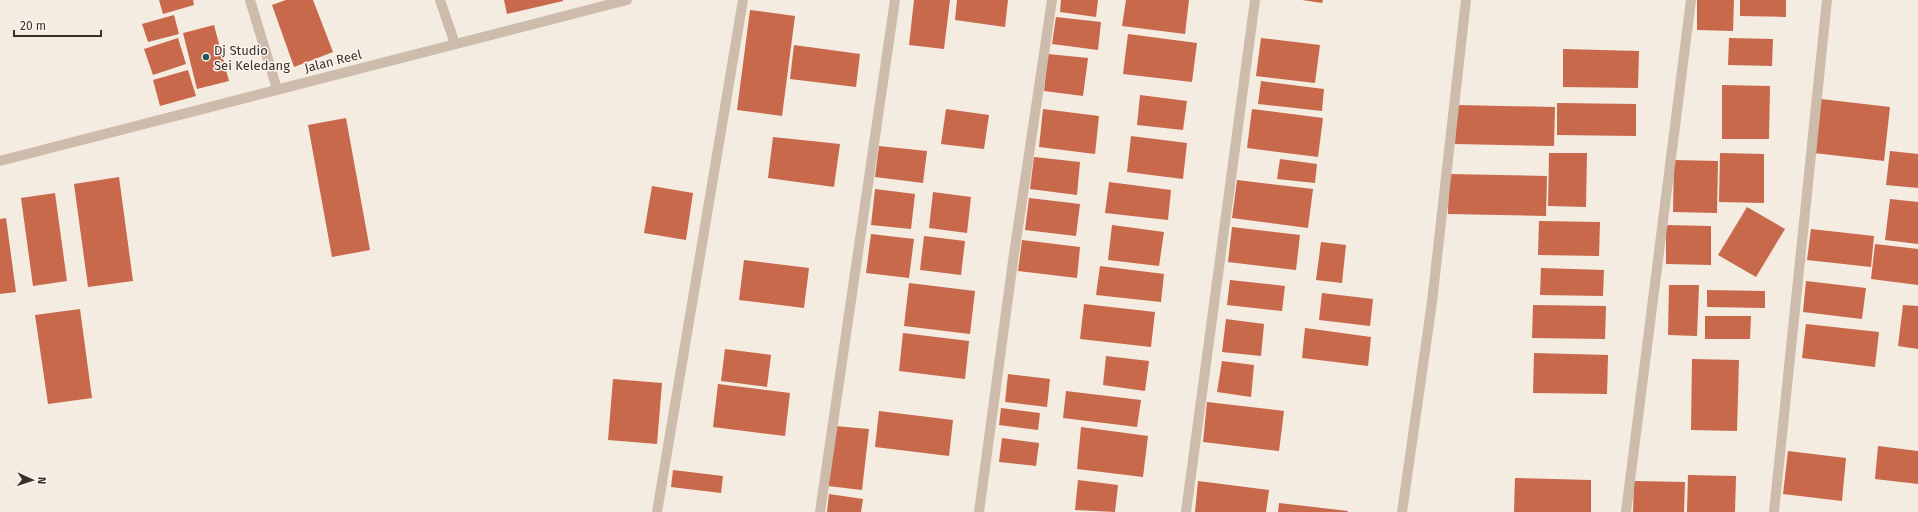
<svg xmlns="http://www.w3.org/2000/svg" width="1918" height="512" viewBox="0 0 1918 512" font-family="'Fira Sans',sans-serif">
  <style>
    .building { fill: #c8694b }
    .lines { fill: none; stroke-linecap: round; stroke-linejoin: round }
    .street { stroke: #cdbbac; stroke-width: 10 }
    .poi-dot { fill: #1f5a5e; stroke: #fbf5ee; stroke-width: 1.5 }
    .labels { text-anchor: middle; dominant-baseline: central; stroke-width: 3; stroke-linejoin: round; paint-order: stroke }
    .poi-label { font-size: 13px; fill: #3b302b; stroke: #fbf5ee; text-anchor: start }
    .street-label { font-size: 13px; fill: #3b302b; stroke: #fbf5ee }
  </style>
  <rect width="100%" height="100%" fill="#f4ebe1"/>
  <!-- building -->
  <g class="building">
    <polygon points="159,0 193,0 194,5 163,14"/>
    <polygon points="286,0 313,0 333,52 294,67 272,5"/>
    <polygon points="504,0 563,0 563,1 507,14"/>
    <polygon points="914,0 950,0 944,49 909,45"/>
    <polygon points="957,0 1008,0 1005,27 955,20"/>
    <polygon points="1061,0 1098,0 1096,17 1060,12"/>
    <polygon points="1126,0 1189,0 1185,34 1122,26"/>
    <polygon points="1302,0 1323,0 1322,3"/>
    <polygon points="1697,0 1734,0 1733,31 1697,30"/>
    <polygon points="1740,0 1786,0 1786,17 1740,16"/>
    <polygon points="750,10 795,16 782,116 737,110"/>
    <polygon points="174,15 179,34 148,42 142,24"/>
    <polygon points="1056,17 1101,22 1098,50 1052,44"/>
    <polygon points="214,25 229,81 197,89 183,33"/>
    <polygon points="1128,34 1197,43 1192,82 1123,74"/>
    <polygon points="178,38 186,64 153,75 144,49"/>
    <polygon points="1261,38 1320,45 1315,83 1256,76"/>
    <polygon points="1729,38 1773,39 1772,66 1728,65"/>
    <polygon points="794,45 860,54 856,87 790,79"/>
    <polygon points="1563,49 1639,51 1638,88 1563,87"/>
    <polygon points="1048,54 1088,58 1083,96 1044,91"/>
    <polygon points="188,70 196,96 160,106 153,80"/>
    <polygon points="1261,81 1324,89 1322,111 1258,104"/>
    <polygon points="1722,85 1770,86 1769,139 1722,139"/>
    <polygon points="1140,95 1187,101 1183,130 1137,125"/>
    <polygon points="1821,99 1890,107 1884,161 1814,153"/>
    <polygon points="1557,103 1636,104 1636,136 1557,135"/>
    <polygon points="1456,105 1555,107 1554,146 1455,144"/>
    <polygon points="946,109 989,115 984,149 941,144"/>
    <polygon points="1043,109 1099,116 1095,154 1039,147"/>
    <polygon points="1252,109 1323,118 1318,157 1247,148"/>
    <polygon points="346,118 370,250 332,257 308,125"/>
    <polygon points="1131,136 1187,143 1183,179 1127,172"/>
    <polygon points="773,137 840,144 834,187 768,178"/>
    <polygon points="879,146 927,151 923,183 875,177"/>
    <polygon points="1890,151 1918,154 1918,188 1886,185"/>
    <polygon points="1549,153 1587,153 1586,207 1548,206"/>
    <polygon points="1720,153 1764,154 1764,203 1719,202"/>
    <polygon points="1034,157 1080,162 1077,195 1030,189"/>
    <polygon points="1280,159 1317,164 1315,183 1277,179"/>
    <polygon points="1674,160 1718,161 1717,213 1673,212"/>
    <polygon points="1449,174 1547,176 1546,216 1448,214"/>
    <polygon points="119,177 133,281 88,287 74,184"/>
    <polygon points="1237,180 1313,189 1308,228 1232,218"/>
    <polygon points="1109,182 1171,190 1168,220 1105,213"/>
    <polygon points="652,186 693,193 686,240 644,233"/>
    <polygon points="875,189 915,194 911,229 871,225"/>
    <polygon points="933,192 971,197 967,233 929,228"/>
    <polygon points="55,193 67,281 33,286 21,198"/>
    <polygon points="1029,198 1080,204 1076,236 1025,230"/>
    <polygon points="1890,199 1918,202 1918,244 1885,240"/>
    <polygon points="1747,207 1785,229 1756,277 1718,255"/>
    <polygon points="6,218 16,292 0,294 0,219"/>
    <polygon points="1539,221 1600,222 1599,256 1538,255"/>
    <polygon points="1112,225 1164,232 1159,266 1108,260"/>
    <polygon points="1666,225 1711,226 1711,265 1666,264"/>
    <polygon points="1232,227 1300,235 1296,270 1228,262"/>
    <polygon points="1811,229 1874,236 1871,267 1807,260"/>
    <polygon points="871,234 914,239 909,278 866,273"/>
    <polygon points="924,236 965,241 961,275 920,270"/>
    <polygon points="1022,240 1080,247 1077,278 1018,271"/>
    <polygon points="1321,242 1346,245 1342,283 1316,280"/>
    <polygon points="1875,244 1918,249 1918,285 1871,279"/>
    <polygon points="744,260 809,268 804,308 739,300"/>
    <polygon points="1100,266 1164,274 1161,302 1096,295"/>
    <polygon points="1541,268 1604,270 1603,296 1540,295"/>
    <polygon points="1230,280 1285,286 1282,311 1227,305"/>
    <polygon points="1806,281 1866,288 1862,319 1803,312"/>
    <polygon points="909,283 975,291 970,334 904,326"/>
    <polygon points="1669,285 1699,285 1697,336 1668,335"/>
    <polygon points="1707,290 1765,291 1765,308 1707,307"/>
    <polygon points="1322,293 1373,299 1370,326 1319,320"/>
    <polygon points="1084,304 1155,312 1151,347 1080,339"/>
    <polygon points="1533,305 1606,306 1605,339 1532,338"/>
    <polygon points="1903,305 1918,306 1918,349 1898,346"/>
    <polygon points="80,309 92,398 48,404 35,315"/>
    <polygon points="1705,316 1751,316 1750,339 1705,339"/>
    <polygon points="1226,319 1264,324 1261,356 1222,352"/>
    <polygon points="1806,324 1879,332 1875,367 1802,358"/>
    <polygon points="1305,328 1371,337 1368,366 1302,358"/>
    <polygon points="903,333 969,341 965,379 899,371"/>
    <polygon points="725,349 771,355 767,387 721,381"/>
    <polygon points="1534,353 1608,355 1607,394 1533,393"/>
    <polygon points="1106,356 1149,361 1145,391 1103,385"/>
    <polygon points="1692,359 1739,360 1737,431 1691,430"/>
    <polygon points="1222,361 1254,365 1251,397 1217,392"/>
    <polygon points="1008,374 1050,379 1047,407 1005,402"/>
    <polygon points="613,379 662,383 657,444 608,440"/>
    <polygon points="718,384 790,393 785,436 713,427"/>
    <polygon points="1066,391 1141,400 1137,427 1063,418"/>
    <polygon points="1207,402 1284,411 1279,451 1203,442"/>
    <polygon points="1001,408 1040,413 1038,430 999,425"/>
    <polygon points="879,411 953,420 949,456 875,447"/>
    <polygon points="835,426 869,429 862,490 828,486"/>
    <polygon points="1081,427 1148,436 1143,477 1077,469"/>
    <polygon points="1002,438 1039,443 1036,466 999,462"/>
    <polygon points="1878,446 1918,451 1918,484 1875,479"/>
    <polygon points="1788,451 1846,458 1842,501 1783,494"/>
    <polygon points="673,470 723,476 721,493 671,487"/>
    <polygon points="1688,475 1736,476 1735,512 1687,512"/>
    <polygon points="1515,478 1591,480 1591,512 1514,512"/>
    <polygon points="1078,480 1118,485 1115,512 1075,510"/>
    <polygon points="1198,481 1269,490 1266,512 1195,512"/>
    <polygon points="1634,481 1685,482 1684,512 1633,512"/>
    <polygon points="829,494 863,499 861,512 827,512"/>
    <polygon points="1279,503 1348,511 1347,512 1278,512"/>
  </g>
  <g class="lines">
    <!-- street -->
    <g class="street">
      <polyline points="250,0 277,89"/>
      <polyline points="440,0 455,44"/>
      <polyline points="0,161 627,0"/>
      <polyline points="657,512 743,0"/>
      <polyline points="820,512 895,0"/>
      <polyline points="979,512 1013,261 1052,0"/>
      <polyline points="1186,512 1255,0"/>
      <polyline points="1402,512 1432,302 1466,0"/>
      <polyline points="1626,512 1691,0"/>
      <polyline points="1774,512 1827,0"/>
    </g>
  </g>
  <!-- markers -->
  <circle class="poi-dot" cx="206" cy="57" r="4"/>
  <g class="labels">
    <!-- poi labels -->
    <g class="poi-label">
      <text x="214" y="50">Dj Studio<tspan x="214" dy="15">Sei Keledang</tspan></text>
    </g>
    <!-- street labels -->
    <g class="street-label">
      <text transform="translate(333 61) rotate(-14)">Jalan Reel</text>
    </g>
  </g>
  <!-- north arrow -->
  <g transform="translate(32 480) rotate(93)" stroke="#fbf5ee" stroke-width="3" paint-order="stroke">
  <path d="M0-3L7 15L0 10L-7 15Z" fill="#3b302b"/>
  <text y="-6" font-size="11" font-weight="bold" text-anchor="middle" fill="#3b302b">N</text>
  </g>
  <!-- scale -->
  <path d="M14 30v6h87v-6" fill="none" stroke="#3b302b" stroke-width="2"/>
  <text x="20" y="30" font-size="12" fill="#3b302b" stroke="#fbf5ee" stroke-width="3" paint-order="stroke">20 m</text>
</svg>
